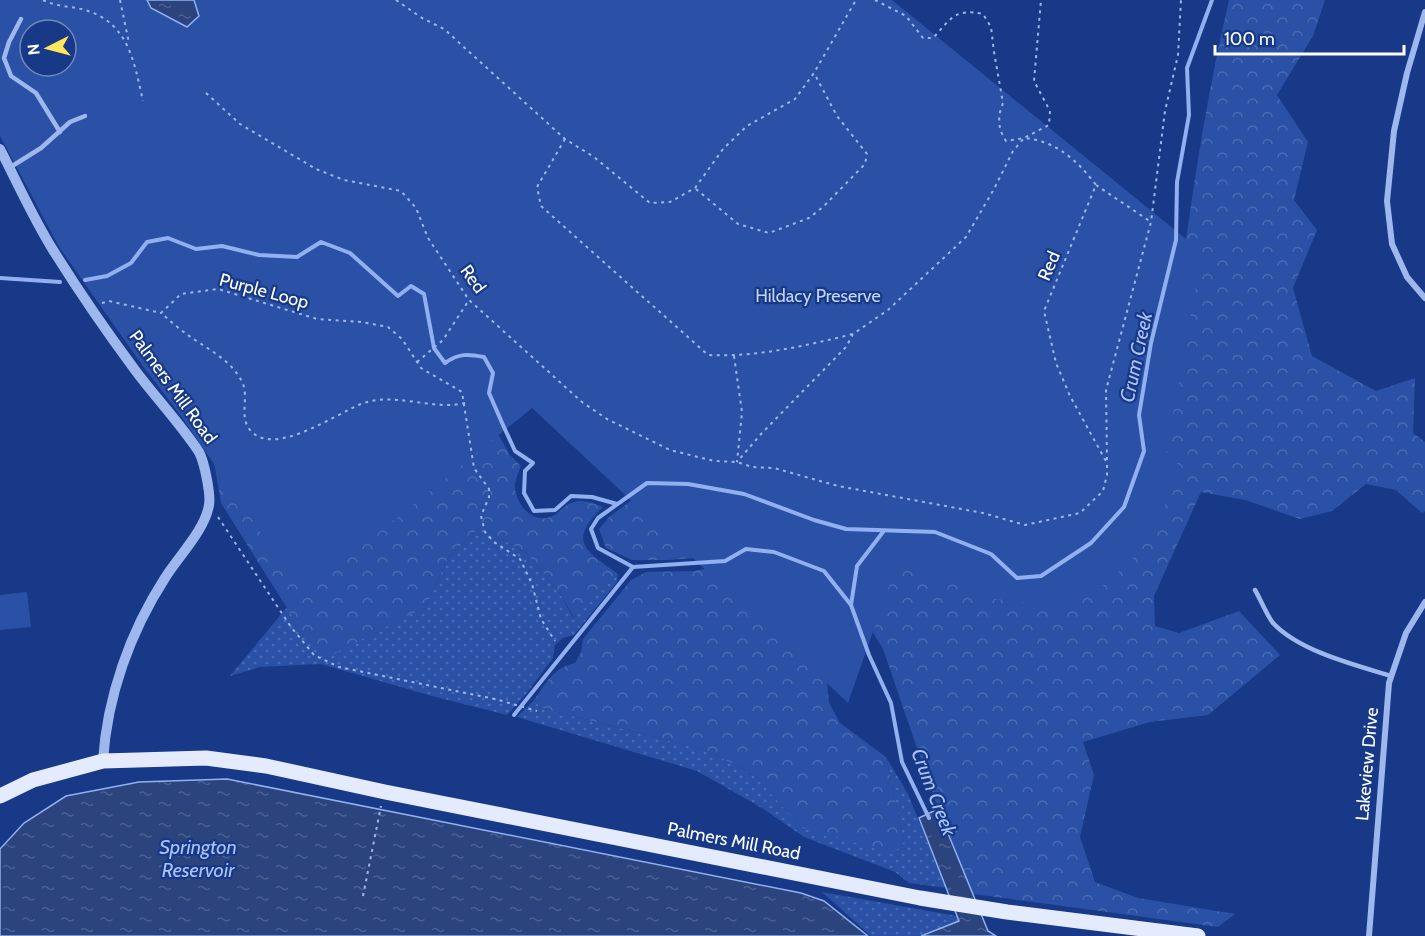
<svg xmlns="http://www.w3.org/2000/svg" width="1425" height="936" viewBox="0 0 1425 936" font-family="Cabin,sans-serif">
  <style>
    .grass { fill: url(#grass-dots) }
    .forest { fill: url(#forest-crowns) }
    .park { fill: #2a51a5; fill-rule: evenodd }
    .water { fill: url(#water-ripples); stroke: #91b0f0; stroke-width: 1.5 }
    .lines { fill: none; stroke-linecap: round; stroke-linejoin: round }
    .stream { stroke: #91b0f0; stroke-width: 4 }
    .path { stroke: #9eb7ed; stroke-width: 2; stroke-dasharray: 3 4.5; stroke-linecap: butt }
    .service { stroke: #9eb7ed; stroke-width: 4.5 }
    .minor { stroke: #9eb7ed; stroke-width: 6 }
    .tertiary { stroke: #9eb7ed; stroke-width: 10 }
    .primary { stroke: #e4ebff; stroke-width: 15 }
    .labels { text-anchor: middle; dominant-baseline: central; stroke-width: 4.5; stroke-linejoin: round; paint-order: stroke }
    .street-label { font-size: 18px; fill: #fff; stroke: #173987 }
    .park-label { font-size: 18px; fill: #c4d5fa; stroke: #173987 }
    .water-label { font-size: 20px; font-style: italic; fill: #aac2f5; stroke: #173987 }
  </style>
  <defs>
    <pattern id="grass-dots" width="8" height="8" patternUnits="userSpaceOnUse" patternTransform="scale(1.5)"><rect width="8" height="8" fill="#2a51a5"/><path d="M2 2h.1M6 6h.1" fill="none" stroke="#4a6bb2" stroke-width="1.8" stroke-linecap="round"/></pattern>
    <pattern id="forest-crowns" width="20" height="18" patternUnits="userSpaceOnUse" patternTransform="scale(1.5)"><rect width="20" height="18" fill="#2a51a5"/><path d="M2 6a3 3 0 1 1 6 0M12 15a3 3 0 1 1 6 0" fill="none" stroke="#4a6bb2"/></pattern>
    <pattern id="water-ripples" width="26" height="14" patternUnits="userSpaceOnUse" patternTransform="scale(1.5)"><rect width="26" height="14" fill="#2b447e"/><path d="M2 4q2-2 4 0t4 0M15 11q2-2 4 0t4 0" fill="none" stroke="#4b6091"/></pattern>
  </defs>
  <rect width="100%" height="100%" fill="#173987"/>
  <!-- grass -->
  <g class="grass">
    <polygon points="481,526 526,553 559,592 573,617 618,574 617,582 574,635 563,638 555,645 553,658 526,694 507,715 432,696 321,664 260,667 230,676 287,607 303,632 425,607 448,558"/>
    <polygon points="534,700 541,708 709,751 755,776 802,828 904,843 886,757 908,794 946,888 909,883 895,872 804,837 762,808 697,771 517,717"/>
    <polygon points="822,892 957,916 959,922 921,936 871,936"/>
  </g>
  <!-- forest -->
  <g class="forest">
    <path d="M1229,0H1325L1313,36L1277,95L1308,142L1294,200L1317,230L1293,288L1312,356L1376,391L1415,378L1413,433L1425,442V511L1422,513L1396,490L1366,484L1332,511L1300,519L1245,500L1201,492L1154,596L1155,626L1179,633L1239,611L1280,655L1208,715L1150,722L1083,742L1094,775L1080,837L1095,882L1138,898L1235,914L1218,927L973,894L938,809L883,649L864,618L867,566L1158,455C1178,303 1194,149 1229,0Z"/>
    <path d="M495,429L510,455L521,466C519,471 516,478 515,484C514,501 529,521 547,518C558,516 562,506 571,503C581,498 594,503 603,507C567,541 585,551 618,574L574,617L559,592L526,553L481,526L448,558L425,607L330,656L302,632L221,503L214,462Z"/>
    <polygon points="647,489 721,556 668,560 632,560 606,548 599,529 609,517"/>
    <path d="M723,566L827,682L829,703L840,723L886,757L904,843L893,853L802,828L755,776L709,751L541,708L534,700C547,682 553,668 575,663L581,652L583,639L631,580L646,572L693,571Z"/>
  </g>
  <!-- park -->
  <g class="park">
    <path d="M0,0H892L1202,252L1166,452L1184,470L1136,556L1099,589L1053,606L996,599L897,563L848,703L532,408L303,594L181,416L142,365L59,247L0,136ZM30,30H66V66H30Z"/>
    <polygon points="27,592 31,627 0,630 0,595"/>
  </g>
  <!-- water -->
  <g class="water">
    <polygon points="147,0 194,0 199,16 187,27 151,8"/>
    <polygon points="227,779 801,893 824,901 868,936 0,936 0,849 24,823 66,796 139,782"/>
    <polygon points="938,809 988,931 996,936 921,936 959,921 919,818"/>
  </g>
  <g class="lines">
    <!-- stream -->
    <g class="stream">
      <polyline points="0,278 60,282"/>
      <path d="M85,280L107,276L131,263L147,242L168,238L196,249L222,246L259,255L297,257L321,242L350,253L398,296L411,286L424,294L434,348L445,363C459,353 468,354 484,357L493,373L489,393L503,425L515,451L533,463L525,471L524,493L534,511L555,510L571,496L592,497L617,504"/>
      <polyline points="883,532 857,566 851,605 869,655 891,703 902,762 929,818"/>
      <polyline points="851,605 824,571 774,552 746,549 725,561 633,567 598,548 591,529 598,518 647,483 688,484 744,494 814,520 846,529 935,532 991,554 1017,578 1041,576 1091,543 1124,507 1144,451 1139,415 1151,343 1176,240 1177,182 1189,115 1187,68 1212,0"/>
      <polyline points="514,715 633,567"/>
    </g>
    <!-- path -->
    <g class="path">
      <path d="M43,0C57,7 71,6 85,10C129,23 134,62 143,101"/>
      <polyline points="120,0 129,43"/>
      <polyline points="396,0 422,18 444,29 565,139 594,157 650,203 670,202 695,188 723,149 747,126 795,99 814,73 856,0"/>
      <path d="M875,0L906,16L923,38H933C951,19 954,8 983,14L991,27L994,52L1003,103L999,115L1000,130L1006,141L1024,138L1049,125L1050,111L1034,81L1041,0"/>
      <path d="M206,93L240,124L316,169L344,180L401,191L416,208L428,238L469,300L582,402L607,419L670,450L714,461L737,462L752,467L774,468L838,486L983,513L1025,525L1080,513L1103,491L1107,475V463L1070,396L1056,363L1044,311L1096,185C1077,160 1056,141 1024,138L1013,151L994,189L966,237L888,310L853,334L846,347L761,434L737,462"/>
      <path d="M565,139L537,187L541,206L708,355C759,357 804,346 853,334"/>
      <polyline points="1096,185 1151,222"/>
      <polyline points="696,189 738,224 769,233 809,218 823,207 865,164 867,154 837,116 814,73"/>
      <polyline points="102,303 109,301 161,313"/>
      <polyline points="734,356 742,412 737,462"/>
      <polyline points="417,362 443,340 469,300"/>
      <path d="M465,403C431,411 395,391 361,404C336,414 276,456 252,432C238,419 249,400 243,384C233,360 205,348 185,333C177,327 169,320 161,313L181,294L218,289L317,319L362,322L388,327L402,339L421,368L462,392L474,468L489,489V497L481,516L485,532L494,542L520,559L532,584L541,619L555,641"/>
      <polyline points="1107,460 1106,390 1151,222 1165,111 1178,55 1181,0"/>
      <polyline points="218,517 291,627 314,655 339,667 495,699 537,711"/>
      <polyline points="363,896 381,806"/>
    </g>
    <!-- service -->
    <g class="service">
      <polyline points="21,19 9,42 4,58 11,76 36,93 60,132"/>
      <polyline points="9,168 41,148 70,122 85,116"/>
      <path d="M1255,590C1261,600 1266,614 1273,623C1299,651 1355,665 1391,676"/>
    </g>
    <!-- minor -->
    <g class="minor">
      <polyline points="1425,12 1407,73 1394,131 1387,201 1392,244 1407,277 1425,298"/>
      <polyline points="1369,936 1389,683 1406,633 1425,602"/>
    </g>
    <!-- tertiary -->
    <path class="tertiary" d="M0,149C17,182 33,218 53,250C78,290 106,331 135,370C155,397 180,423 199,452C204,461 211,494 209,505C205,530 178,557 165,578C130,632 107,697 103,761"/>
    <!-- primary -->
    <polyline class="primary" points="0,796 33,780 103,761 206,758 266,766 385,792 920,898 1007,912 1198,936"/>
  </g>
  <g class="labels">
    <!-- street labels -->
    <g class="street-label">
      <text transform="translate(1049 266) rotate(-67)">Red</text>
      <text transform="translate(473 279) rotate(54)">Red</text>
      <text transform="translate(264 291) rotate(15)">Purple Loop</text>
      <text transform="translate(173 387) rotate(54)">Palmers Mill Road</text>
      <text transform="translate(1367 764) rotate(-85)">Lakeview Drive</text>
      <text transform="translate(734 841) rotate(11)">Palmers Mill Road</text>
    </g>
    <!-- park labels -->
    <g class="park-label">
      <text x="818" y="296">Hildacy Preserve</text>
    </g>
    <!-- water labels -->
    <g class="water-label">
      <text transform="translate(1136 357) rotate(-78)">Crum Creek</text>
      <text transform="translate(934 792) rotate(69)">Crum Creek</text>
      <text x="198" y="847">Springton<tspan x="198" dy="23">Reservoir</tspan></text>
    </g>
  </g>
  <!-- north arrow -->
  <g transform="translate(48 48) rotate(264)"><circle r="28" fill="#173987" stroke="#7488b7" stroke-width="1.5"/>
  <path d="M0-4.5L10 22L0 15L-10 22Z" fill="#ffe65a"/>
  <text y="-9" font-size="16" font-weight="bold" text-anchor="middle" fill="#ffffff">N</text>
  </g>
  <!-- scale -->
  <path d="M1215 45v9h189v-9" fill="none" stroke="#ffffff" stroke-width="3"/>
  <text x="1224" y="45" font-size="18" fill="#ffffff" stroke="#173987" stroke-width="4.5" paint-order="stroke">100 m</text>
</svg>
